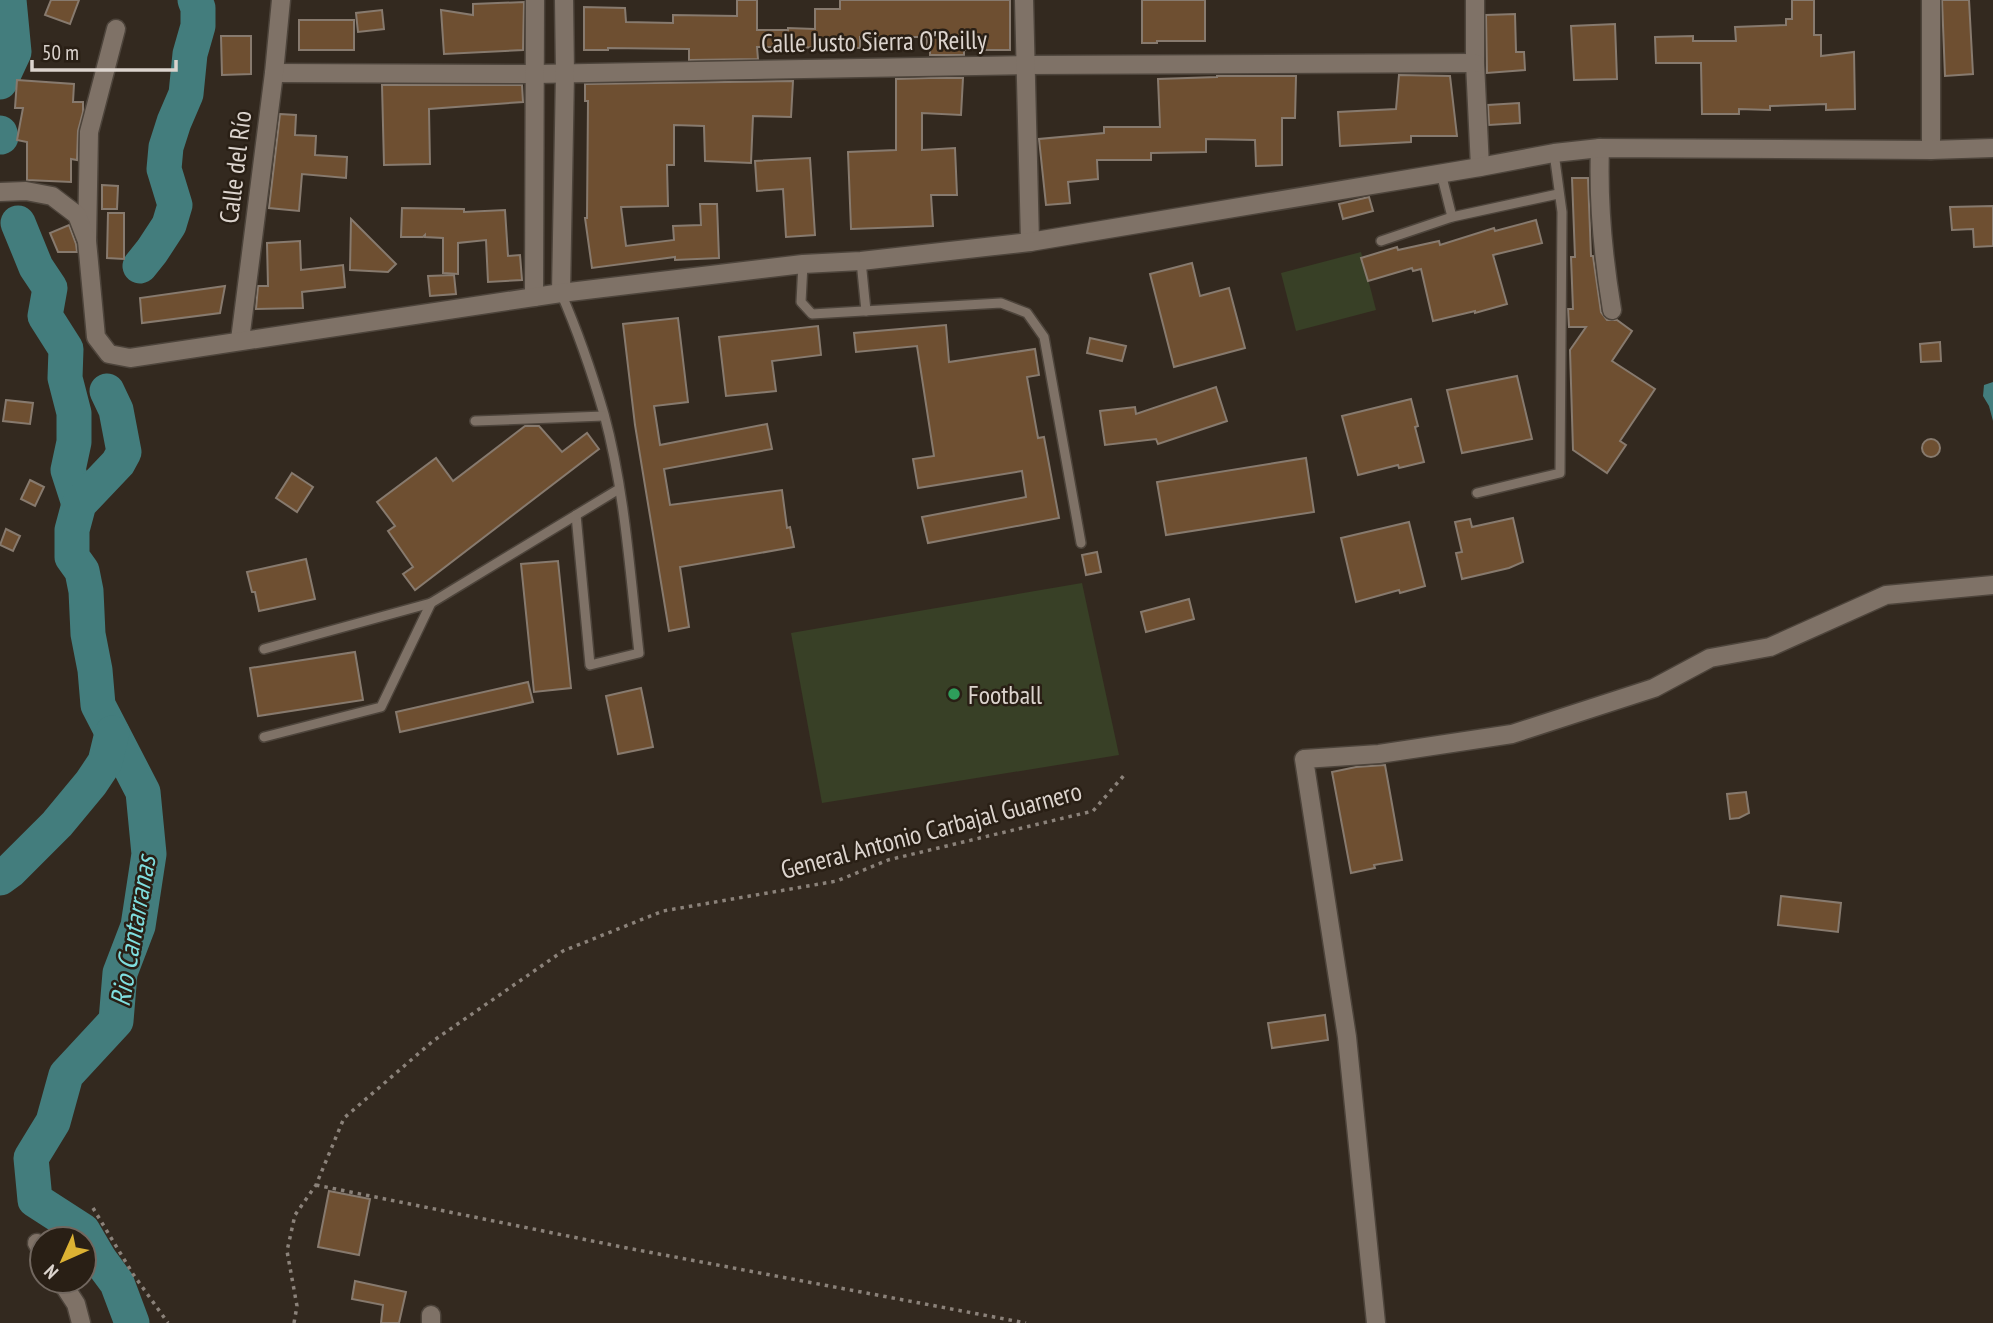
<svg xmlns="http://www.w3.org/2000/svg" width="1993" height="1323" viewBox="0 0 1993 1323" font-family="'PT Sans Narrow',sans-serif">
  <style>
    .green { fill: #384026 }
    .water { fill: #437d7d }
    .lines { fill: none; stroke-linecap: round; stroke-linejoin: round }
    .river { stroke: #437d7d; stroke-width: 35 }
    .building { fill: #6e4f31; stroke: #877a6e; stroke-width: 2 }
    .service-casing { stroke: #4d443b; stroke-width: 12 }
    .minor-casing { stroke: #4d443b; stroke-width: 21 }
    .tertiary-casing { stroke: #4d443b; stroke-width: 21 }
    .path { stroke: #8b827a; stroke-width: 3.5; stroke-dasharray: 3.5 5; stroke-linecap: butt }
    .service { stroke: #7f7267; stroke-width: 9 }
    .minor { stroke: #7f7267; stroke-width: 18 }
    .tertiary { stroke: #7f7267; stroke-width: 18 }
    .leisure-dot { fill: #2e9e5b; stroke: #291f15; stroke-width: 2.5 }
    .labels { text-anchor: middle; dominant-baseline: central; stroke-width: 5; stroke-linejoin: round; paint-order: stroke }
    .street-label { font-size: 26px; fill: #dcd4ce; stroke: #291f15 }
    .poi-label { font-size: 26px; fill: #dcd4ce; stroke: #291f15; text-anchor: start }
    .water-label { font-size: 28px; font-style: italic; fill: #7fdedf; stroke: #291f15 }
  </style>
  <rect width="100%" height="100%" fill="#33291f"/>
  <!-- green -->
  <g class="green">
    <polygon points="1361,252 1376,310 1296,331 1281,273"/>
    <polygon points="1082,583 1119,755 822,803 791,633"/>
  </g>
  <!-- water -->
  <polygon class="water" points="1993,382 1993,421 1989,406 1983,396 1984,385"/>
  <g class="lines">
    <!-- river -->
    <g class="river">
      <polyline points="0,82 14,52 9,0"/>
      <polyline points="0,133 1,137"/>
      <polyline points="18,223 36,267 50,288 45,316 66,349 65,378 74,413 74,442 68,470 79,504"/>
      <polyline points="140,266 152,251 169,225 175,205 164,169 166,147 174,122 186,94 190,54 198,26 198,8 195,0"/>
      <polyline points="107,391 116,410 124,452 118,463 79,504 72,530 72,557 82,571 86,591 88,634 95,670 98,705 143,792 149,854 138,926 120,973 116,1021 66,1075 53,1122 31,1158 35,1200 83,1231 100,1260 117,1283 132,1323"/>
      <polyline points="0,878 11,870 57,824 91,783 105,762 112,733"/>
    </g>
  </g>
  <!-- building -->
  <g class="building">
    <polygon points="51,0 79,0 70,24 45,15"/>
    <polygon points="737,0 757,0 757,30 788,30 788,28 815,29 815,9 840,9 840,0 1010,0 1010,50 964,50 964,55 930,55 930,49 927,49 927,37 860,37 860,48 757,47 758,59 689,60 689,49 608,48 608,50 584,50 584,7 625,8 626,22 673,23 673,15 737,16"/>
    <polygon points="1142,0 1205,0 1205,41 1157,41 1157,43 1142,43"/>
    <polygon points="1792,0 1814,0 1814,35 1821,35 1821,56 1854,52 1855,109 1826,110 1826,104 1770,106 1770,110 1739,109 1739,114 1702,114 1701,63 1656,63 1655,37 1693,36 1693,41 1736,41 1735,27 1786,25 1786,19 1792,19"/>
    <polygon points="1942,0 1969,0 1973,74 1945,76"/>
    <polygon points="524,2 523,50 444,54 441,10 473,15 473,4"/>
    <polygon points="382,10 384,29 358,32 356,13"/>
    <polygon points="1515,14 1516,52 1524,52 1525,70 1487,73 1486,15"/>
    <rect x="299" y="20" width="55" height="30"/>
    <polygon points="1615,24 1617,79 1574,80 1571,26"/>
    <polygon points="221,36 251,36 251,74 222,75"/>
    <polygon points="1399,75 1450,76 1457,136 1411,136 1411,142 1340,146 1338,112 1396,109"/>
    <polygon points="1217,76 1296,76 1295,118 1282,118 1282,165 1256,166 1255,140 1206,139 1206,152 1151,153 1151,160 1097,160 1098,179 1068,182 1070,203 1046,205 1039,139 1104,133 1104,127 1160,127 1158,79 1217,77"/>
    <polygon points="929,78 963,78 961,115 922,113 922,150 955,148 957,195 931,195 933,226 851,229 848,152 896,150 896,79"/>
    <polygon points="17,80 74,84 73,102 83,102 83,112 78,131 77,160 71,159 71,182 27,180 27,142 17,140 23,108 15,108"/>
    <polygon points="793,81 791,117 753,116 751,163 705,161 704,126 674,125 674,165 667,165 668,206 621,207 626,246 674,240 673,226 701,225 700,204 717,204 719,258 675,260 675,257 592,268 585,218 587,218 588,101 585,101 585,84"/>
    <polygon points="382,85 522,85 523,102 429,109 430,164 384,165"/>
    <polygon points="1519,103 1520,123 1489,125 1488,105"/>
    <polygon points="280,114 296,115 295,135 316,136 315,155 347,157 346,178 302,174 299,211 269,208"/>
    <polygon points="810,158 815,235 786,237 783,189 757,191 755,161"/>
    <polygon points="1572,178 1588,178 1591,256 1593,256 1601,312 1607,320 1617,320 1632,331 1612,361 1655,389 1620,441 1626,445 1607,473 1573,450 1570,350 1586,327 1569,327 1568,309 1573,309 1571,257 1575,257"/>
    <polygon points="102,185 118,186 117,209 102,209"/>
    <polygon points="1369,197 1373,211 1343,219 1339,204"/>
    <polygon points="1993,206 1993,246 1974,247 1973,229 1952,230 1950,207"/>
    <polygon points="402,208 464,209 464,212 505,210 508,256 520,255 522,280 488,282 486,240 458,243 458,274 443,273 443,238 425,237 425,235 423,237 401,237"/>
    <polygon points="108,213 124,213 124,259 107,258"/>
    <polygon points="351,219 396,264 388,272 350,270"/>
    <polygon points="1536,220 1542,243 1493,255 1507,304 1475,313 1475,311 1433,321 1421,269 1413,271 1412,268 1368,281 1361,258 1397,247 1398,250 1439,241 1440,245 1494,228 1495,231"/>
    <polygon points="69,225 76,244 77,252 58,252 50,233"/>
    <polygon points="300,241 301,270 343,265 345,287 302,292 303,308 256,309 258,286 268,286 267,243"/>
    <polygon points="1192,263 1200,296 1229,288 1245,348 1174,367 1150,274"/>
    <polygon points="454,275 456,294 430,296 428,276"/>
    <polygon points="225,286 220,313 142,323 140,298"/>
    <polygon points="678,318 688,402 654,406 660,445 767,424 772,449 664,469 670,505 782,490 787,528 790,527 794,547 680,567 689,627 669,631 635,425 623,324"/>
    <polygon points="946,325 949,362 1035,349 1039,375 1027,377 1038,438 1044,437 1059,518 928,543 922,517 1026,497 1022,471 918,488 913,459 934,456 917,346 856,352 854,333"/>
    <polygon points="818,326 821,355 772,361 776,391 726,396 719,337"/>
    <polygon points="1090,338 1126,346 1122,361 1087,353"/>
    <polygon points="1940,342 1941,361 1921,362 1920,344"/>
    <polygon points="1517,376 1532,439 1462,453 1447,390"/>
    <polygon points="1216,387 1227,421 1158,444 1156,439 1105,445 1100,411 1135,407 1136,414"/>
    <polygon points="1411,399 1418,426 1415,427 1424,462 1399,468 1398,465 1358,475 1342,416"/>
    <polygon points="6,400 33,403 30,424 3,421"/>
    <polygon points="525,426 539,426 562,452 587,433 599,449 415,590 403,574 413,567 388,531 395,526 377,502 436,458 453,481"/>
    <circle cx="1931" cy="448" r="9"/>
    <polygon points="1306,458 1314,512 1166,535 1157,482"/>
    <polygon points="292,473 313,487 297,512 276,498"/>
    <polygon points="30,480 44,487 35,506 21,499"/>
    <polygon points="1513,518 1523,562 1509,568 1462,579 1456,553 1462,552 1455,522 1470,519 1472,527"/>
    <polygon points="1409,522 1425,586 1400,593 1399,590 1356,602 1341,538"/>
    <polygon points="6,529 20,536 13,551 0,545"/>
    <polygon points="1097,552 1101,572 1086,575 1082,555"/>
    <polygon points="306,559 315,599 259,611 255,592 252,592 247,572"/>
    <polygon points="558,561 571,688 534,692 521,564"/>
    <polygon points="1189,599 1194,619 1146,632 1141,612"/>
    <polygon points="355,652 363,700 258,716 250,668"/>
    <polygon points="528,682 533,702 400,732 396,712"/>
    <polygon points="641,688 653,747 618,754 606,696"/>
    <polygon points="1385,765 1402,860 1374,865 1375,868 1351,873 1332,772 1356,767"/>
    <polygon points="1746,792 1749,813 1739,818 1730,819 1727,794"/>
    <polygon points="1781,896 1841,903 1838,932 1778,925"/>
    <polygon points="1325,1015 1328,1040 1272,1048 1268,1023"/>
    <polygon points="329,1191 370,1199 359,1255 318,1247"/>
    <polygon points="355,1281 406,1292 399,1323 381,1323 383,1305 352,1299"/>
  </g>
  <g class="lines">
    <!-- service casing -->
    <g class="service-casing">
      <g id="service">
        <polyline points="1441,173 1452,217"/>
        <polyline points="1381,241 1452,217 1558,194"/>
        <polyline points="861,261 866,311"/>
        <polyline points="803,264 801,302 812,314 1001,303 1027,313 1044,337 1081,543"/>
        <path d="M561,293C578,332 592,373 604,414C625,491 630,574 639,653L590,665L576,515"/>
        <polyline points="475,421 604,416"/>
        <polyline points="1477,493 1560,473 1562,212 1554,153"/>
        <polyline points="264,649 431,603 619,489"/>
        <polyline points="264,737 381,707 431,603"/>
      </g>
    </g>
    <!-- minor casing -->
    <g class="minor-casing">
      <g id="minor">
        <polyline points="1475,0 1475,63 1480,167"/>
        <polyline points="274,73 535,74 1026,65 1475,63"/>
        <path d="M1600,148C1598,202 1603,256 1612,310"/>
        <polyline points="1931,150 1931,0"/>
        <polyline points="87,241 89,132 116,29"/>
        <polyline points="561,293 565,73 564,0"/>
        <polyline points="534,297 535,0"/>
        <polyline points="240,340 274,73 281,0"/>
        <polyline points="37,1243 42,1251"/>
        <polyline points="61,1281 76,1304 81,1323"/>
        <polyline points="431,1315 431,1323"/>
        <polyline points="1376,1323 1347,1037 1304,759 1379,754 1512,734 1654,688 1710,658 1770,647 1886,595 1993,585"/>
      </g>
    </g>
    <!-- tertiary casing -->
    <g class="tertiary-casing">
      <g id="tertiary">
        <polyline points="1024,0 1030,242"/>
        <polyline points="0,192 26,191 52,196 77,215 87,241 96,337 109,354 130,358 561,293 803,264 861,261 1030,242 1480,167 1554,153 1600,148 1931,150 1993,148"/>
      </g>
    </g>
    <!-- path -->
    <g class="path">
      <polyline points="316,1185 627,1248 1026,1323"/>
      <polyline points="93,1208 133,1274 168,1323"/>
      <polyline points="294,1323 297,1306 287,1251 295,1215 316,1185 344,1118 433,1041 563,951 663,911 837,881 888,860 1093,811 1126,773"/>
    </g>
    <!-- service -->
    <use href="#service" class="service"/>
    <!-- minor -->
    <use href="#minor" class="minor"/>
    <!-- tertiary -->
    <use href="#tertiary" class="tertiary"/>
  </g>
  <!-- markers -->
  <circle class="leisure-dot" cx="954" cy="694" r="7"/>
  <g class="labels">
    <!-- street labels -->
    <g class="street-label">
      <text transform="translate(874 41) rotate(-1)">Calle Justo Sierra O'Reilly</text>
      <text transform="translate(235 167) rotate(-83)">Calle del Río</text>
      <text transform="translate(931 830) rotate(-15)">General Antonio Carbajal Guarnero</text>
    </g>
    <!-- poi labels -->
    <g class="poi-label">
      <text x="968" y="694">Football</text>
    </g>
    <!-- water labels -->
    <g class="water-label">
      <text transform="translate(132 931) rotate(-80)">Rio Cantarranas</text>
    </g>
  </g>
  <!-- north arrow -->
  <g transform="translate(63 1260) rotate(225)"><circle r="33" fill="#291f15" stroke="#71675f" stroke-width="2"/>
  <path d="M0-5L12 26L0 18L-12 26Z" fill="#dcb233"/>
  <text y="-10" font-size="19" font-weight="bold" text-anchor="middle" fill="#dcd4ce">N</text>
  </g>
  <!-- scale -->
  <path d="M32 60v10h144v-10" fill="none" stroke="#dcd4ce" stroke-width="3.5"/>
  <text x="42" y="60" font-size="21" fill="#dcd4ce" stroke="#291f15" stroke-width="5" paint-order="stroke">50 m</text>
</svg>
